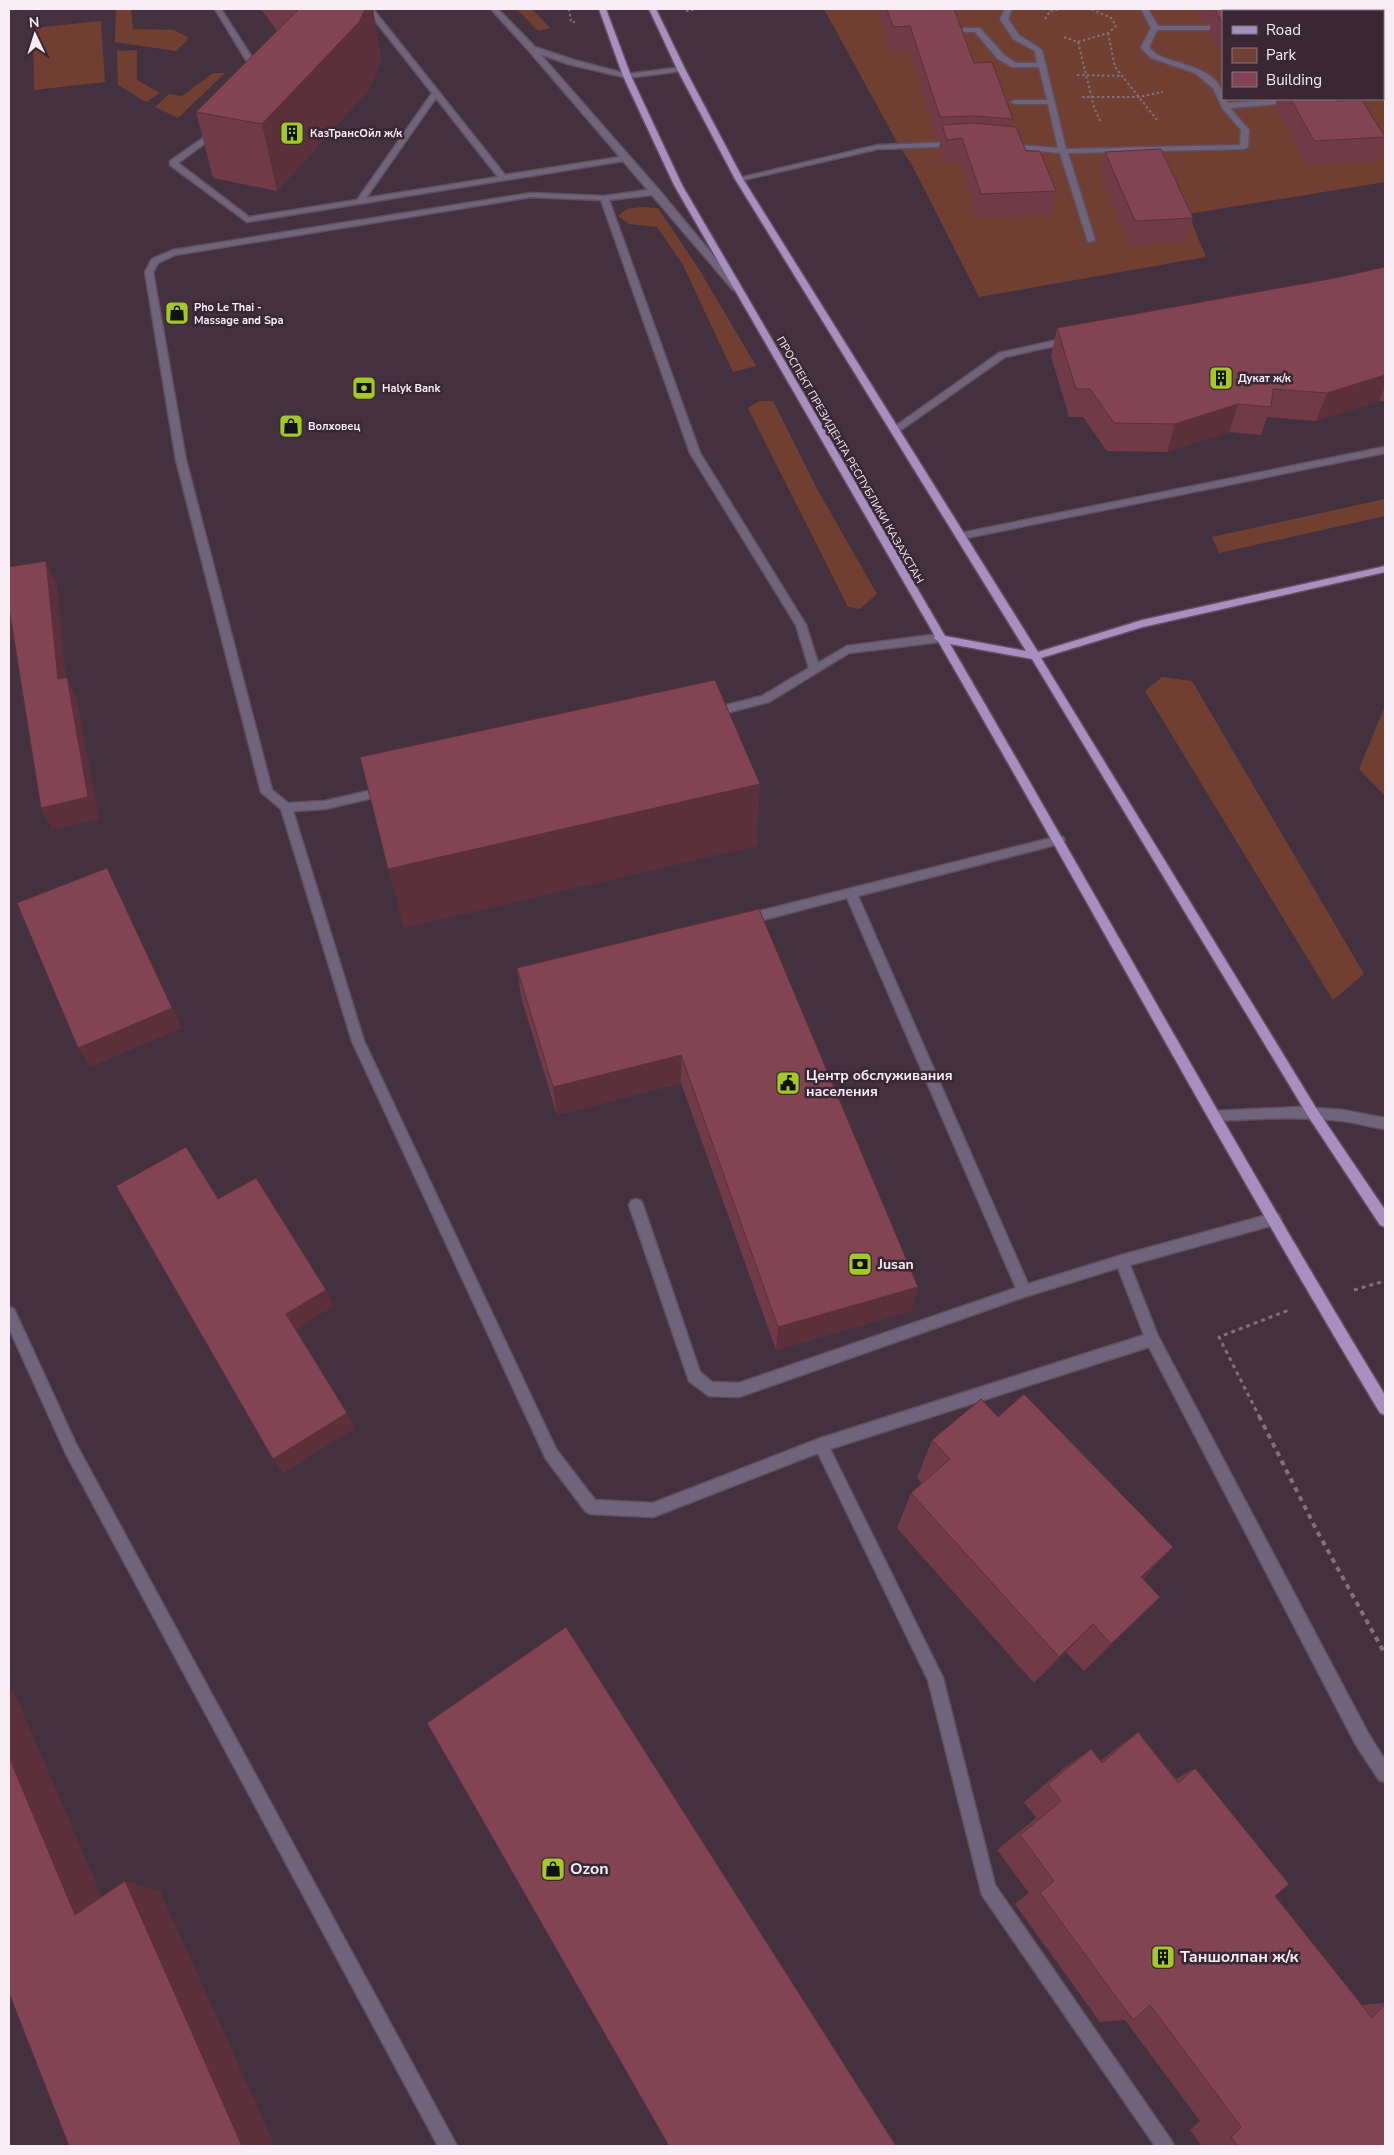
<svg xmlns="http://www.w3.org/2000/svg" width="1394" height="2155" viewBox="0 0 1394 2155" font-family="'Nunito Sans',sans-serif">
  <style>
    .green { fill: #703f32 }
    .lines { fill: none; stroke-linecap: round; stroke-linejoin: round }
    .minor-casing { stroke: #614f5c; stroke-width: 3 }
    .major-casing { stroke: #614f5c; stroke-width: 3 }
    .path-far2 { stroke: #81707c; stroke-width: 2; stroke-dasharray: 2.5 2.5; stroke-linecap: butt }
    .path-far1 { stroke: #81707c; stroke-width: 3; stroke-dasharray: 4 4; stroke-linecap: butt }
    .path { stroke: #81707c; stroke-width: 4; stroke-dasharray: 5 5; stroke-linecap: butt }
    .minor { fill: #70647c; fill-rule: evenodd }
    .major { fill: #a78fbf; fill-rule: evenodd }
    .wall { fill: #703a47 }
    .shaded-wall { fill: #5b303a }
    .building { fill: #824453; stroke: #5b303a }
    .labels { text-anchor: middle; dominant-baseline: central; stroke-width: 5; stroke-linejoin: round; paint-order: stroke }
    .far-poi-label { font-size: 11px; font-weight: bold; fill: #f8ecf5; stroke: #392734; text-anchor: start }
    .far-street-label { font-size: 11px; fill: #f8ecf5; stroke: #392734 }
    .poi-label { font-size: 14px; font-weight: bold; fill: #f8ecf5; stroke: #392734; text-anchor: start }
    .near-poi-label { font-size: 16px; font-weight: bold; fill: #f8ecf5; stroke: #392734; text-anchor: start }
  </style>
  <rect width="100%" height="100%" fill="#44313f"/>
  <!-- green -->
  <g class="green">
    <polygon points="116,9 131,9 133,29 174,30 189,38 176,51 115,42"/>
    <polygon points="517,9 532,9 550,28 538,31"/>
    <polygon points="824,9 1330,9 1332,11 1223,11 1223,99 1383,99 1383,63 1385,66 1385,182 1188,214 1206,257 979,297 913,167 897,142"/>
    <polygon points="101,21 105,82 34,90 33,28"/>
    <polygon points="137,50 137,80 160,93 146,102 118,85 117,51"/>
    <polygon points="213,73 225,73 178,118 155,107 169,94 182,96"/>
    <polygon points="641,207 658,208 700,271 756,366 733,372 683,265 657,227 629,224 618,216 627,209"/>
    <polygon points="759,401 773,401 816,487 877,594 860,609 848,607 748,408"/>
    <polygon points="1385,499 1385,516 1219,553 1212,537"/>
    <polygon points="1162,677 1192,681 1364,974 1333,1000 1145,691"/>
    <polygon points="1385,706 1385,796 1359,769"/>
  </g>
  <g class="lines">
    <!-- minor casing -->
    <g class="minor-casing">
      <g id="minor">
        <polygon points="215,9 221,9 262,73 261,75 255,75"/>
        <path d="M366,9H373L505,175L620,157L529,51L491,9H498L535,47L574,60L627,74L684,67V71H681L627,78L568,64L540,54L659,190L740,288L733,290L652,195L609,200L700,453L806,625L818,663L847,646L939,634L944,638L939,642L849,653L769,702L711,717L707,716L706,713L707,710L762,696L809,668L796,625L690,453L601,200L531,197L175,255L158,263L153,272L186,460L272,790L288,803L325,801L385,787L391,791L385,795L325,809L293,811L364,1041L556,1449L595,1500L653,1503L821,1438L1144,1335L1118,1268L1024,1297L739,1397L709,1396L689,1381L629,1205L631,1201L636,1199L641,1201L643,1205L700,1372L712,1382L739,1383L1016,1288L847,898L748,924L742,919L748,914L1059,836L1063,837L1065,840L1063,843L1059,844L858,896L1028,1284L1122,1255L1274,1213L1279,1215L1281,1219L1279,1223L1274,1225L1130,1265L1158,1336L1368,1733L1385,1760V1782L1379,1780L1356,1745L1149,1347L830,1449L943,1678L995,1885L1171,2140L1174,2146H1155L982,1895L928,1680L818,1453L653,1517L591,1514L586,1512L546,1459L352,1041L281,809L261,792L176,460L145,272L152,259L173,250L531,193L604,196L648,190L623,161L247,222L170,165V161L216,129H219V133L178,163L249,217L357,200L432,93ZM436,98L498,177L366,198Z"/>
        <path d="M1005,9H1012L1008,19L1019,35L1042,50L1066,149L1240,145L1241,130L1223,109L1213,88L1195,73L1151,58L1142,49L1141,47L1151,28L1141,9H1148L1158,26H1223V30H1157L1149,47C1151,49 1154,53 1158,55C1177,65 1223,68 1223,99H1226L1228,103L1287,99H1316L1312,101L1230,108L1249,130L1248,147L1244,149L1068,153L1095,240L1088,242L1060,153L1007,148L1003,146L1007,144L1058,148L1048,104H1015L1011,102L1015,100H1047L1039,67H1012L998,59L975,32H965L961,30L965,28H980L1004,55L1016,63H1037L1035,51L1013,39L1000,19Z"/>
        <polygon points="957,142 960,142 960,146 878,149 739,181 735,179 878,145"/>
        <polygon points="1070,337 1074,340 1073,342 1005,357 898,432 895,433 890,430 999,353"/>
        <polygon points="1385,447 1385,453 961,539 956,536 961,533"/>
        <path d="M1300,1107L1343,1110L1385,1118V1129C1371,1127 1357,1123 1343,1121C1300,1116 1257,1119 1214,1121L1210,1120L1208,1116L1210,1112L1214,1111Z"/>
        <polygon points="9,1307 14,1309 76,1444 457,2146 438,2146 66,1454 9,1328"/>
      </g>
    </g>
    <!-- major casing -->
    <g class="major-casing">
      <path id="major" d="M599,9H606L631,76L682,185L945,636L1026,651L735,179L677,69L649,9H656L685,69L743,179L1038,652L1142,620L1385,566V572L1143,627L1041,658L1316,1108L1385,1210V1227L1380,1225L1308,1116L1032,659L950,644C1096,894 1235,1148 1385,1395V1415L1380,1413C1227,1159 1087,898 938,641L934,638L935,636L674,185L623,76Z"/>
    </g>
    <!-- path-far2 -->
    <g class="path-far2">
      <polyline points="569,9 571,22 575,22"/>
      <polyline points="686,11 697,9"/>
      <polyline points="1045,19 1050,11 1060,9"/>
      <polyline points="1108,33 1115,67 1157,120"/>
      <polyline points="1064,37 1078,42 1108,33 1116,26 1111,18 1091,9"/>
      <polyline points="1078,42 1094,107 1100,121"/>
      <polyline points="1077,75 1123,76"/>
      <polyline points="1082,97 1138,97 1163,92"/>
    </g>
    <!-- path-far1 -->
    <g class="path-far1">
      <polyline points="1354,1290 1385,1281"/>
      <polyline points="1260,1418 1219,1337 1289,1310"/>
    </g>
    <!-- path -->
    <polyline class="path" points="1259,1416 1317,1531 1385,1654"/>
    <!-- minor -->
    <use href="#minor" class="minor"/>
    <!-- major -->
    <use href="#major" class="major"/>
  </g>
  <!-- wall -->
  <g class="wall">
    <polygon points="261,9 373,9 381,60 370,88 277,191 213,178 196,112 277,31"/>
    <polygon points="877,9 954,9 974,63 1013,119 1012,127 1026,151 1056,191 1051,215 977,218 959,162 944,164 939,148 940,140 937,141 908,49 890,50"/>
    <polygon points="1196,9 1282,9 1223,11 1223,58 1209,32 1211,24 1205,24"/>
    <polygon points="1277,99 1335,99 1336,101 1385,136 1385,139 1377,161 1307,165 1275,106"/>
    <polygon points="1105,152 1193,218 1186,242 1129,245 1100,175"/>
    <polygon points="1385,267 1385,401 1379,401 1316,421 1267,417 1261,435 1229,432 1167,452 1107,451 1083,417 1069,417 1051,356 1057,328 1335,278"/>
    <polygon points="759,909 918,1287 911,1311 776,1350 681,1083 557,1115 521,997 517,968"/>
    <polygon points="998,1417 1173,1547 1143,1579 1160,1597 1084,1671 1066,1652 1034,1683 897,1528 911,1493 922,1483 917,1478 932,1440"/>
    <polygon points="1138,1732 1176,1779 1195,1768 1275,1896 1362,2005 1385,2003 1385,2146 1202,2146 1190,2130 1200,2121 1125,2020 1100,2022 1015,1904 1029,1893 997,1850 1036,1818 1024,1802 1063,1769 1091,1749 1100,1761"/>
  </g>
  <!-- shaded-wall -->
  <g class="shaded-wall">
    <polygon points="365,9 373,9 381,60 370,88 277,191 262,124"/>
    <polygon points="1385,375 1385,386 1379,401 1316,421 1327,393"/>
    <polygon points="1238,404 1229,432 1167,452 1175,424"/>
    <polygon points="46,561 57,584 68,702 58,679"/>
    <polygon points="9,614 10,614 21,637 9,639"/>
    <polygon points="67,677 77,700 99,819 52,830 41,808"/>
    <polygon points="760,784 757,846 404,928 388,869"/>
    <polygon points="107,868 182,1028 90,1067 78,1048"/>
    <polygon points="681,1055 681,1083 557,1115 553,1087"/>
    <polygon points="918,1287 911,1311 776,1350 778,1327"/>
    <polygon points="326,1290 334,1306 295,1330 286,1314"/>
    <polygon points="347,1413 355,1428 283,1473 273,1459"/>
    <polygon points="1173,1547 1142,1579 1141,1577"/>
    <polygon points="1160,1597 1130,1627 1084,1671 1111,1644"/>
    <polygon points="1093,1624 1066,1652 1034,1683 1059,1657"/>
    <polygon points="9,1689 14,1692 113,1923 75,1915 9,1757"/>
    <polygon points="125,1881 160,1891 275,2146 242,2146"/>
  </g>
  <!-- building -->
  <g class="building">
    <polygon points="295,9 365,9 359,22 262,124 196,112 297,11"/>
    <polygon points="887,9 954,9 974,63 992,62 1013,119 975,116 940,117 910,26 893,27"/>
    <polygon points="1215,9 1282,9 1283,11 1223,11 1223,24"/>
    <polygon points="1291,99 1335,99 1336,101 1362,100 1385,137 1314,141"/>
    <polygon points="974,123 1016,127 1026,151 1040,151 1056,191 981,194 962,138 947,140 942,125"/>
    <polygon points="1161,149 1193,218 1135,221 1105,152"/>
    <polygon points="1385,267 1385,375 1327,393 1273,389 1271,407 1238,404 1175,424 1114,423 1090,389 1076,389 1057,328 1335,278"/>
    <polygon points="46,561 58,679 67,677 88,797 41,808 10,614 9,614 9,567"/>
    <polygon points="715,680 760,784 388,869 360,757"/>
    <polygon points="107,868 172,1008 78,1048 17,903"/>
    <polygon points="759,909 918,1287 778,1327 681,1055 553,1087 517,968"/>
    <polygon points="186,1147 218,1199 256,1178 326,1290 286,1314 347,1413 273,1459 116,1186"/>
    <polygon points="1024,1394 1173,1547 1141,1577 1160,1597 1111,1644 1093,1624 1059,1657 911,1493 950,1459 932,1440 981,1399 998,1417"/>
    <polygon points="566,1627 896,2146 669,2146 427,1723"/>
    <polygon points="1138,1732 1178,1783 1195,1768 1289,1884 1275,1896 1372,2018 1385,2004 1385,2146 1238,2146 1231,2137 1241,2127 1150,2005 1133,2020 1040,1893 1054,1881 1020,1835 1061,1801 1048,1784 1091,1749 1102,1763"/>
    <polygon points="9,1757 75,1915 125,1881 242,2146 69,2146 9,1993"/>
  </g>
  <!-- icons -->
  <defs>
    <g id="building-square" transform="scale(1.25)"><rect x="-9" y="-9" width="18" height="18" rx="4" fill="#a3c926" stroke="#392734"/><path d="M-4-6H4V6H1V3H-1V6H-4ZM-2.5-4.3h1.7v1.8h-1.7ZM.8-4.3h1.7v1.8H.8ZM-2.5-1h1.7V.8h-1.7ZM.8-1h1.7V.8H.8Z" fill="#111"/></g>
    <g id="shop-square" transform="scale(1.25)"><rect x="-9" y="-9" width="18" height="18" rx="4" fill="#a3c926" stroke="#392734"/><path d="M-5-2.5h2.3a2.7 3.5 0 0 1 5.4 0H5L5.5 6h-11ZM-1.5-2.5h3a1.5 2.3 0 0 0-3 0Z" fill="#111"/></g>
    <g id="bank-square" transform="scale(1.25)"><rect x="-9" y="-9" width="18" height="18" rx="4" fill="#a3c926" stroke="#392734"/><path d="M-6-4H6V4H-6ZM0-2.3a2.3 2.3 0 1 0 0 4.6a2.3 2.3 0 1 0 0-4.6Z" fill="#111"/></g>
    <g id="civic-square" transform="scale(1.25)"><rect x="-9" y="-9" width="18" height="18" rx="4" fill="#a3c926" stroke="#392734"/><path d="M-.6-6.5H3V-4.5H.6V-3L4-1V1h2V6H-6V1h2V-1L-.6-3ZM-1.2 2.5V6h2.4V2.5Z" fill="#111"/></g>
  </defs>
  <g fill-rule="evenodd">
    <use href="#building-square" x="292" y="133"/>
    <use href="#shop-square" x="177" y="313"/>
    <use href="#building-square" x="1221" y="378"/>
    <use href="#bank-square" x="364" y="388"/>
    <use href="#shop-square" x="291" y="426"/>
    <use href="#civic-square" x="788" y="1083"/>
    <use href="#bank-square" x="860" y="1264"/>
    <use href="#shop-square" x="553" y="1869"/>
    <use href="#building-square" x="1163" y="1957"/>
  </g>
  <g class="labels">
    <!-- far-poi labels -->
    <g class="far-poi-label">
      <text x="310" y="133">КазТрансОйл ж/к</text>
      <text x="194" y="307">Pho Le Thai -<tspan x="194" dy="13">Massage and Spa</tspan></text>
      <text x="1238" y="378">Дукат ж/к</text>
      <text x="382" y="388">Halyk Bank</text>
      <text x="308" y="426">Волховец</text>
    </g>
    <!-- far-street labels -->
    <g class="far-street-label">
      <text transform="translate(850 460) rotate(60)">ПРОСПЕКТ ПРЕЗИДЕНТА РЕСПУБЛИКИ КАЗАХСТАН</text>
    </g>
    <!-- poi labels -->
    <g class="poi-label">
      <text x="806" y="1075">Центр обслуживания<tspan x="806" dy="16">населения</tspan></text>
      <text x="878" y="1264">Jusan</text>
    </g>
    <!-- near-poi labels -->
    <g class="near-poi-label">
      <text x="570" y="1869">Ozon</text>
      <text x="1180" y="1957">Таншолпан ж/к</text>
    </g>
  </g>
  <!-- border -->
  <rect width="1394" height="2155" fill="none" stroke="#f8ecf5" stroke-width="20"/>
  <!-- legend -->
  <rect x="1222" y="10" width="162" height="90" fill="#392734" stroke="#857681"/>
  <rect x="1232" y="26" width="25" height="8" fill="#a78fbf" stroke="#857681"/>
  <text x="1266" y="35" font-size="15" fill="#f8ecf5">Road</text>
  <rect x="1232" y="48" width="25" height="15" fill="#703f32" stroke="#857681"/>
  <text x="1266" y="60" font-size="15" fill="#f8ecf5">Park</text>
  <rect x="1232" y="72" width="25" height="15" fill="#824453" stroke="#857681"/>
  <text x="1266" y="85" font-size="15" fill="#f8ecf5">Building</text>
  <!-- north arrow -->
  <g transform="translate(35 35) rotate(356)" stroke="#392734" stroke-width="4" paint-order="stroke">
  <path d="M0-4L9 19L0 12L-9 19Z" fill="#f8ecf5"/>
  <text y="-8" font-size="14" font-weight="bold" text-anchor="middle" fill="#f8ecf5">N</text>
  </g>
</svg>
